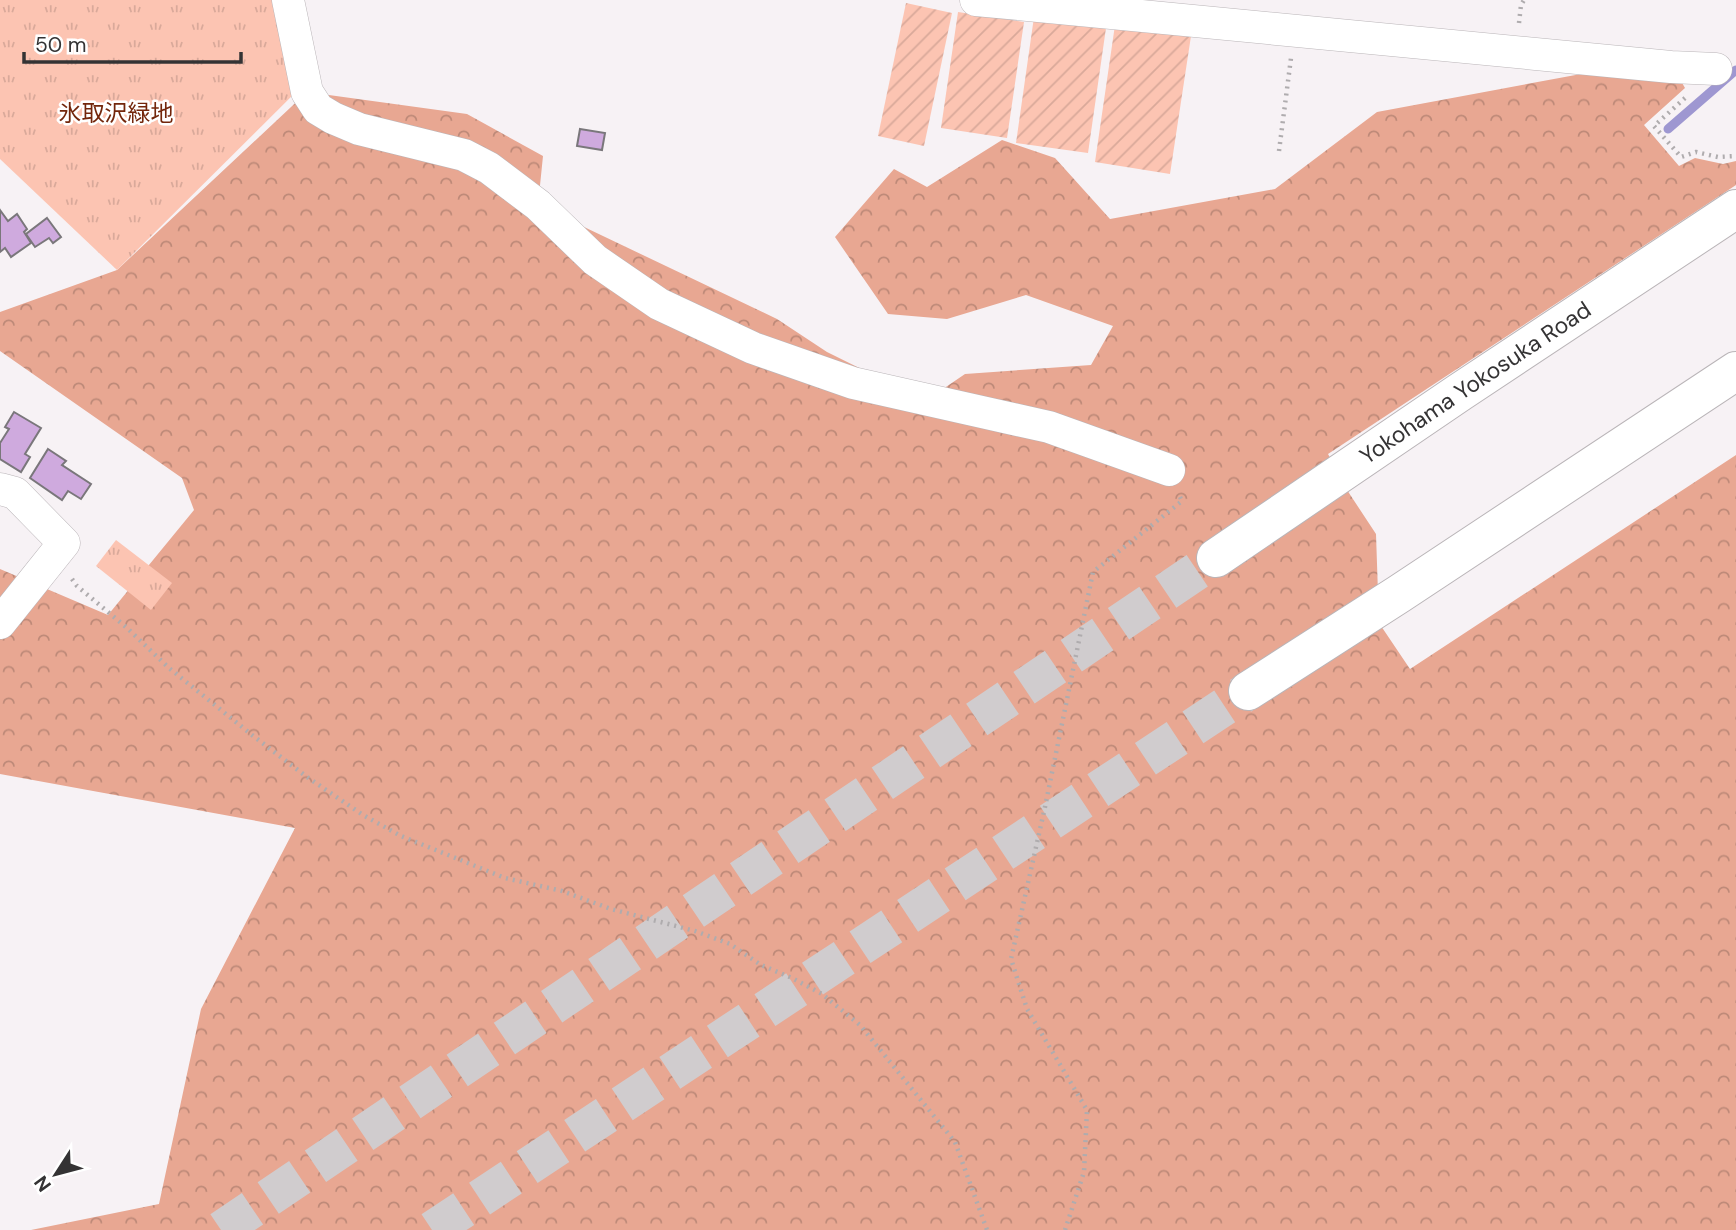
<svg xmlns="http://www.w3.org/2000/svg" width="1736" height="1230" viewBox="0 0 1736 1230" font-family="'DM Sans','Noto Sans JP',sans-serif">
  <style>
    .forest { fill: url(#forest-crowns) }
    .park { fill: url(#park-tufts) }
    .garden { fill: url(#garden-furrows) }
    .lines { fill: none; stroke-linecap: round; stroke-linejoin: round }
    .stream { stroke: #9e97d1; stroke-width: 9 }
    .building { fill: #cfaade; stroke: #7a777b; stroke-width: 2 }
    .highway-tunnel { stroke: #d0ccce; stroke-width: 38; stroke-dasharray: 38 19; stroke-linecap: butt }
    .street-casing { stroke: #bab5b8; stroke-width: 33 }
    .highway-casing { stroke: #bab5b8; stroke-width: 40 }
    .path { stroke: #afacae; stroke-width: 4.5; stroke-dasharray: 2 5; stroke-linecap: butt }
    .street { stroke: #fff; stroke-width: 32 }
    .highway { stroke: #fff; stroke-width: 38 }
    .labels { text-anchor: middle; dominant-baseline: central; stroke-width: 5; stroke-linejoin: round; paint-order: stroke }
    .park-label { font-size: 23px; fill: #73260b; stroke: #fff }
    .street-label { font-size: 23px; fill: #343334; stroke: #fff }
  </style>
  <defs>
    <pattern id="forest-crowns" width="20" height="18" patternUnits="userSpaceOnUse" patternTransform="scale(1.75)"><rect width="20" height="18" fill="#e8a792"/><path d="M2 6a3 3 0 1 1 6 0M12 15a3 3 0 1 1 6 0" fill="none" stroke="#bd8978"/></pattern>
    <pattern id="park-tufts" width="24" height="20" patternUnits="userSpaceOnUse" patternTransform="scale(1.75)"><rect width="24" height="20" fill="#fcc4b2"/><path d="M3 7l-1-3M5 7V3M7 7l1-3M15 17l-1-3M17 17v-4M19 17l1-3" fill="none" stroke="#d9a99a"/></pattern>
    <pattern id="garden-furrows" width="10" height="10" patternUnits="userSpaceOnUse" patternTransform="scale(1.75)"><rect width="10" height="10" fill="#fcc4b2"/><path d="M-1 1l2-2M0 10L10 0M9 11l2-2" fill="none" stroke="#d9a99a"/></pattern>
  </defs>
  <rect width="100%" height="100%" fill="#f7f2f5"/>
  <!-- forest -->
  <polygon class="forest" points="1581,74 1681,81 1685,88 1644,125 1679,166 1695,158 1723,164 1736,161 1736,185 1328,454 1349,493 1376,534 1379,623 1410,669 1736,455 1736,1230 31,1230 159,1204 201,1009 295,828 0,774 0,569 108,615 194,510 182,478 0,351 0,312 117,270 307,92 467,114 543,156 538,205 777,319 827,352 920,398 940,391 965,374 1091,365 1113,326 1026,295 947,319 888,314 835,237 894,169 927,187 1002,140 1055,158 1110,219 1275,189 1377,112"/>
  <!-- park -->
  <g class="park">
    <polygon points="0,0 289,0 315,73 117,270 0,159"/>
    <polygon points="116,540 172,583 151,610 96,566"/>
  </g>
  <!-- garden -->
  <g class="garden">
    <polygon points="906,3 952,13 924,146 878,136"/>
    <polygon points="958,12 1024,22 1007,138 941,128"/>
    <polygon points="1034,17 1106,28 1088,153 1016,143"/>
    <polygon points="1115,25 1191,36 1170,174 1095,162"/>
  </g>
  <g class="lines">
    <!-- stream -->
    <polyline class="stream" points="1668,129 1736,70"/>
  </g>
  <!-- building -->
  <g class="building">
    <polygon points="580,129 605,133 602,150 577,146"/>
    <polygon points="0,210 8,221 17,214 27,229 24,232 31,243 11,257 5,248 0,252"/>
    <polygon points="47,218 61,237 53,243 49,238 35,247 26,234"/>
    <polygon points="14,412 41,428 25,454 30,457 21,472 0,459 0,443 9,429 5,427"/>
    <polygon points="48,449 66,461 62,465 91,484 81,499 68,491 62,500 30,478"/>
  </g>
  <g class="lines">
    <!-- highway-tunnel -->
    <g class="highway-tunnel">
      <polyline points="221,1230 1216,558"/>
      <polyline points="432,1230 1248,691"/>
    </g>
    <!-- street casing -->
    <g class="street-casing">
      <g id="street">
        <polyline points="288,0 307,92 318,109 333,118 359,129 464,155 489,168 538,205 595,260 659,304 753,348 853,383 1049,427 1169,470"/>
        <polyline points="976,0 1671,67 1716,69"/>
        <polyline points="0,489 15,493 64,543 0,623"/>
      </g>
    </g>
    <!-- highway casing -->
    <g class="highway-casing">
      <g id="highway">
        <path id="s1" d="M1216,558L1460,392L1736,209"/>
        <polyline points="1248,691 1399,594 1736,371"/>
      </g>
    </g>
    <!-- path -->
    <g class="path">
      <polyline points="1519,23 1521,5 1524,0"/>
      <polyline points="1685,98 1654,126 1681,157 1696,152 1718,157 1736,156"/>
      <polyline points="1279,151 1291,58"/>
      <polyline points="72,579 77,586 126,627 169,668 252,735 307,777 363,815 401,836 505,878 562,891 611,909 695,931 730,944 761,965 792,978 822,994 860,1025 955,1142 987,1230"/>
      <polyline points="1065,1230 1084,1172 1087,1110 1027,1009 1011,959 1045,807 1093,572 1182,501 1180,497"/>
    </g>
    <!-- street -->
    <use href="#street" class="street"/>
    <!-- highway -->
    <use href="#highway" class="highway"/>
  </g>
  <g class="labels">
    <!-- park labels -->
    <g class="park-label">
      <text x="116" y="113">氷取沢緑地</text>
    </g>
    <!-- street labels -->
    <g class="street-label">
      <text stroke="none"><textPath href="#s1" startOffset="313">Yokohama Yokosuka Road</textPath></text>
    </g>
  </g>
  <!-- north arrow -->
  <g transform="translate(56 1174) rotate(234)" stroke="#ffffff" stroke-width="5" paint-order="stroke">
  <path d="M0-5L12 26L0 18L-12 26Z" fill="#343334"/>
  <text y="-10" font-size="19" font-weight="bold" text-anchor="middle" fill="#343334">N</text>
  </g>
  <!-- scale -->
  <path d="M24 52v10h217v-10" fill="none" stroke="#343334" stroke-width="3.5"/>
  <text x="35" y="52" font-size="21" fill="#343334" stroke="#ffffff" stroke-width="5" paint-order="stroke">50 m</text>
</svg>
